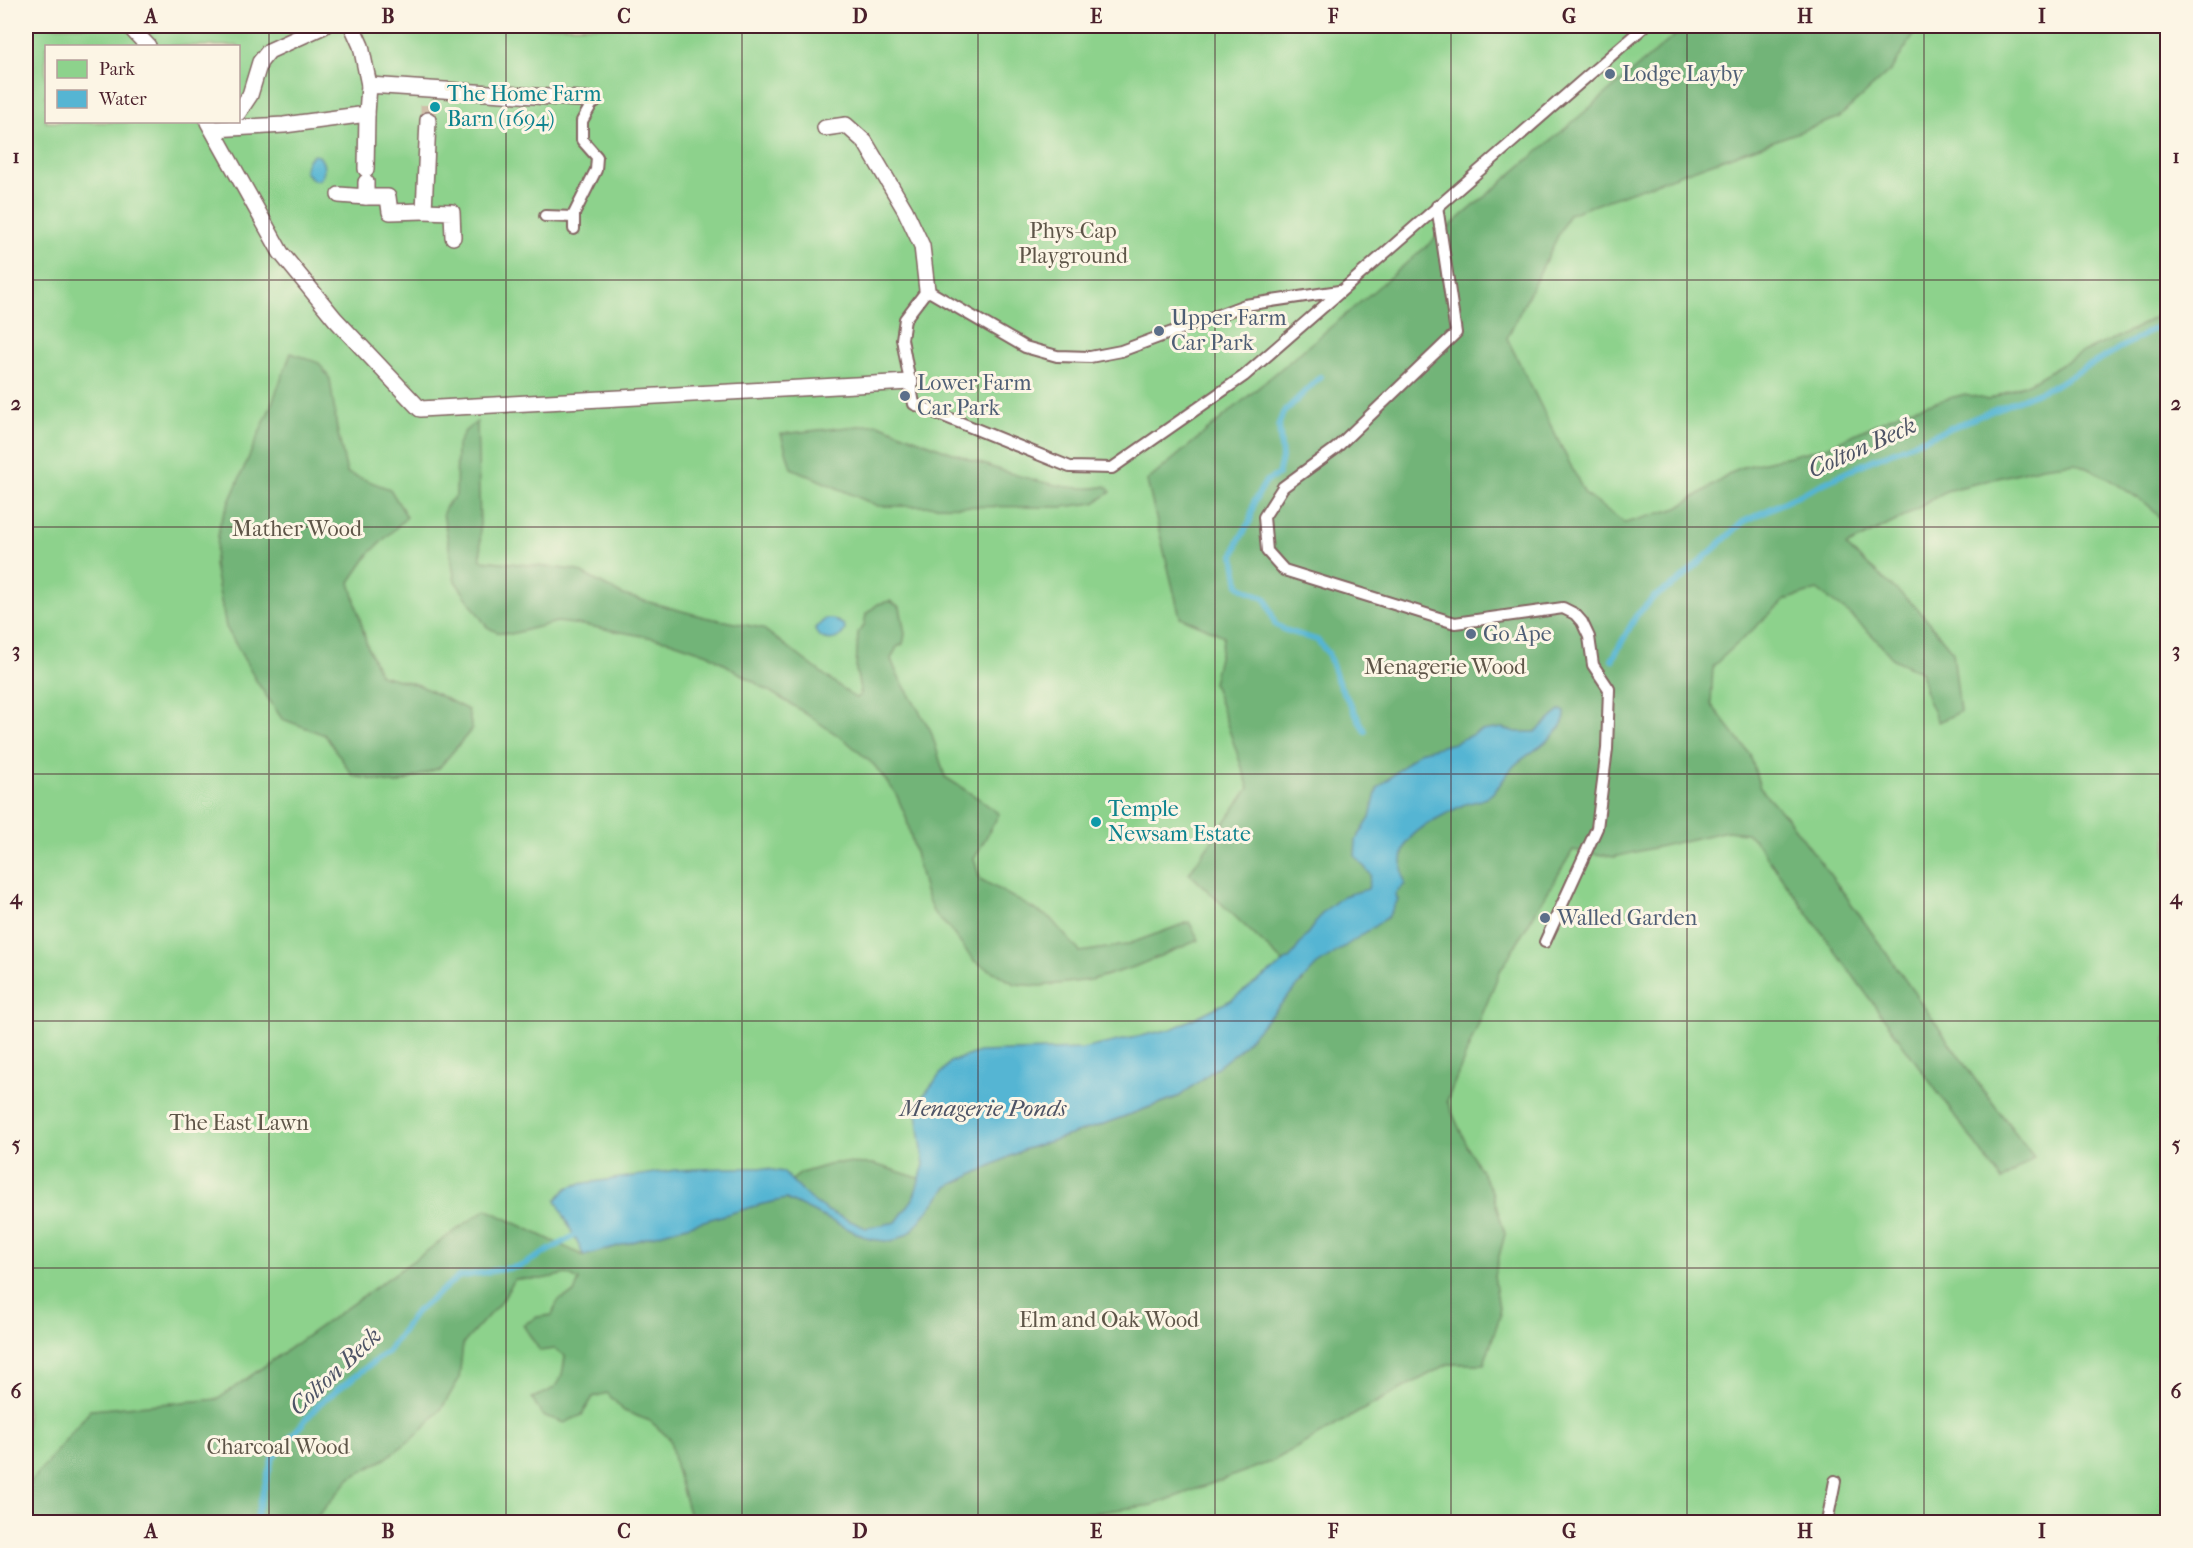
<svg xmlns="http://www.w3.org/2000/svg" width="2193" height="1548" viewBox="0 0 2193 1548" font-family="'IM FELL French Canon',serif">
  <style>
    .green { fill: #8dd28c; stroke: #6c785c; stroke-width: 1.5; fill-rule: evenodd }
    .forest { fill: #72b478; stroke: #5e6a52; stroke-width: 1.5 }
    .water { fill: #55b5d3; stroke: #506a7f; stroke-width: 1.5 }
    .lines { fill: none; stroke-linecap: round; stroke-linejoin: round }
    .stream { stroke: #55b5d3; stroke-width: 6 }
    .pedestrian-tunnel { stroke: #d0bfaa; stroke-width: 15; stroke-dasharray: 15 8; stroke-linecap: butt }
    .service-casing { stroke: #846563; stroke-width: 14 }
    .pedestrian-casing { stroke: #846563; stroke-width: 18 }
    .service { stroke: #fff; stroke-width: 10 }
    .pedestrian { stroke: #fff; stroke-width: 15 }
    .grid { fill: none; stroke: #4a1f2b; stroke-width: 1.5; stroke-opacity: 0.55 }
    .service-dot { fill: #5c6f8a; stroke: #fcf5e5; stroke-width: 2 }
    .culture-dot { fill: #0f9aa8; stroke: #fcf5e5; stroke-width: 2 }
    .labels { text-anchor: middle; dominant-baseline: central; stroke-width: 6; stroke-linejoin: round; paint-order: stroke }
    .service-label { font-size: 22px; fill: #4e5e75; stroke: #fcf5e5; text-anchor: start }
    .culture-label { font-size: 22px; fill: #0d838f; stroke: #fcf5e5; text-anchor: start }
    .park-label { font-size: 22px; fill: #5e5548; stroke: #fcf5e5 }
    .water-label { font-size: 24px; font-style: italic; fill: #4e5466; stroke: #fcf5e5 }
    .neatline { fill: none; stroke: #4a1f2b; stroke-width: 2 }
    .grid-label { font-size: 20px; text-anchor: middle; font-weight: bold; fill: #4a1f2b }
  </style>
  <rect width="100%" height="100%" fill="#fcf5e5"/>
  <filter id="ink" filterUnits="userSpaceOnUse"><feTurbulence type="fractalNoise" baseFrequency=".0167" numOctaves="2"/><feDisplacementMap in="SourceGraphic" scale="12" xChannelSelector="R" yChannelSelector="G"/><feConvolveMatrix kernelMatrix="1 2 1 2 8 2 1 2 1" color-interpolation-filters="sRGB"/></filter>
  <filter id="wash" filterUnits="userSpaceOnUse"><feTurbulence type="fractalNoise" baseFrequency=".008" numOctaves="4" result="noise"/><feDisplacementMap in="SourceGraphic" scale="24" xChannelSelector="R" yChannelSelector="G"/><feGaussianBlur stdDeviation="1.35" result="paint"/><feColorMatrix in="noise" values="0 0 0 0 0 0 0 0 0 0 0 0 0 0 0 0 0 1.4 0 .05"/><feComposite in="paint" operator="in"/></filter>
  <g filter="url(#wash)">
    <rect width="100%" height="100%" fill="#f1e7ca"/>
    <!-- green -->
    <path class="green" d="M26,26H2167V1522H26ZM46,46H238V122H46Z"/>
    <!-- forest -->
    <g class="forest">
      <path d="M1686,26H1920L1891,70L1838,118L1569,214L1507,338L1585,494L1625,523L1678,508L1739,468L1827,447L1906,410L1965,394L1988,400L2031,382L2083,352L2125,334L2167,310V525L2148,505L2109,479L2076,463L2042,467L1946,491L1902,518L1846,546L1918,609L1953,652L1960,712L1938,722L1927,698L1921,672L1893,659L1873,636L1848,613L1817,590L1785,600L1713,666L1711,704L1750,754L1760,788L1789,820L1846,896L1977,1082L2034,1157L2002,1181L1756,842L1746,833L1727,831L1614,857L1573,850L1500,971L1447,1101L1469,1150L1492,1191L1505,1234L1494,1275L1500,1316L1484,1364H1448L1366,1408L1273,1461L1153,1505L1022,1522H687L689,1513L675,1465L670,1439L650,1421L624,1411L607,1393L593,1397L582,1415L564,1423L542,1415L532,1398C559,1389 562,1384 565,1356L555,1349L540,1351L523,1325L537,1317L552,1315L558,1300L574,1293L579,1280L567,1274L542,1279H515L504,1298L463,1344L459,1379L442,1408L416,1436L385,1459L350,1478L313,1522H26V1485L35,1477L90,1410L218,1399L486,1209L584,1256L779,1190L801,1173L835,1163L874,1164L947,1187L1023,1150L1101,1125L1180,1096L1303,981L1189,873L1249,788L1213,683L1224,636L1180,617L1147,481L1376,289Z"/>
      <polygon points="291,353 319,363 330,379 337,429 347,473 390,489 407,517 369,554 350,582 367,645 380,675 419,685 468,710 472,729 439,768 397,784 353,776 325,735 282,719 257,682 226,627 214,565 220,523 271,406"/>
      <polygon points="477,422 481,560 576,570 623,595 704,617 762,628 855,698 860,696 860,689 856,670 858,632 864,626 866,614 878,604 890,601 900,607 905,634 903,644 897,647 891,659 898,676 931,731 945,777 978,798 999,814 974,859 980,879 1050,918 1080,952 1126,945 1189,922 1199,940 1134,967 1091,980 1040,986 1015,984 974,961 948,927 934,914 925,892 906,817 896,794 874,765 846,741 797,708 708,654 670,641 583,625 557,622 511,634 497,632 487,627 455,581 443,513 448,503 456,496 457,446 465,431"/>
      <path d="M878,424C930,443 1055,500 1106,486L1111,492L1094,503L1062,507L878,506L791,468L781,434Z"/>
    </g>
    <!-- water -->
    <g class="water">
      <path d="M314,155L319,156C325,163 326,174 319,180H313L305,172C305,166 307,157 314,155Z"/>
      <path d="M825,619H833L844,625L845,630C839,643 819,643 815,629Z"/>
      <path d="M1561,710L1565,712C1567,733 1530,752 1516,764C1506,773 1500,788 1489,796C1483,801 1471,802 1463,805C1456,808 1449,813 1442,816C1410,832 1395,846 1405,884L1395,894L1398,900L1388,917L1316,966L1238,1051L1180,1096L1101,1125L1023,1150L947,1187L911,1232L892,1242L869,1239L786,1199L759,1205L584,1256L556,1200L567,1188L579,1184L676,1170L725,1168H762L783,1172L810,1199L828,1211L866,1228L896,1222L913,1199L924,1165L916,1105L950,1062L979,1052L1082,1049L1172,1029L1231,1000L1290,958L1323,912L1343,896L1368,889L1371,875L1355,856L1356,840L1370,818L1377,789L1419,752L1454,743L1480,731L1502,728L1516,732H1535Z"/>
    </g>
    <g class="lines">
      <!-- stream -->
      <g class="stream">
        <polyline points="1320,377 1283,413 1279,424 1282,458 1278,475 1266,481 1254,502 1250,521 1238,542 1234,555 1239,585 1243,588 1266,599 1275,624 1285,630 1317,640 1328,653 1338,682 1365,731"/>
        <polyline points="1612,660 1636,616 1654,597 1678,582 1743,522 1870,461 2053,386 2168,321"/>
        <polyline points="255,1522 272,1459 320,1403 388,1351 415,1313 458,1277 521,1266 574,1236"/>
      </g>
    </g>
  </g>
  <g filter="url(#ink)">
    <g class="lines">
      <!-- pedestrian-tunnel -->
      <polyline class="pedestrian-tunnel" points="428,120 428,94"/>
      <!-- service casing -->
      <g class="service-casing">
        <g id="service">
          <polyline points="1437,206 1456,333 1335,449 1283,487 1264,517 1267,551 1284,570 1455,623 1563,608 1575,614 1582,622 1589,637 1593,665 1609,689 1607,749 1597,828 1545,942"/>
          <polyline points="545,216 574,217"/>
          <polyline points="574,229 574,214 596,170 597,157 582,140 582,121 594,100"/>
          <polyline points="1339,291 1245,305 1121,351 1090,357 1057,356 1025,347 927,290 905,319 902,339 914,404 1070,467 1112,468 1244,376 1645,26"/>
          <polyline points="1827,1522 1835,1481"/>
        </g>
      </g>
      <!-- pedestrian casing -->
      <g class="pedestrian-casing">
        <g id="pedestrian">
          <polyline points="129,26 148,46"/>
          <polyline points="352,26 361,46 369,85"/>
          <polyline points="238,113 250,95 260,62 269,51 324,26"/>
          <polyline points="208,122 281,253 335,319 420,409 910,382"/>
          <polyline points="825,128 846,125 865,142 905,210 922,246 927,290"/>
          <polyline points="214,129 284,125 367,114 369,85 594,100"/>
          <polyline points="366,169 367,114"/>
          <polyline points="339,195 366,197 366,182"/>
          <polyline points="366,197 388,197 390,212 424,211 428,120"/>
          <polyline points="424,211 452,212 453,237"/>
        </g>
      </g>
      <!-- service -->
      <use href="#service" class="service"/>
      <!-- pedestrian -->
      <use href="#pedestrian" class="pedestrian"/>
    </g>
  </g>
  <!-- grid -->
  <path class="grid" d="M269,26V1522M506,26V1522M742,26V1522M978,26V1522M1215,26V1522M1451,26V1522M1687,26V1522M1924,26V1522M26,280H2168M26,527H2168M26,774H2168M26,1021H2168M26,1268H2168"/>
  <!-- markers -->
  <g class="service-dot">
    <circle cx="1610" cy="74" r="6"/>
    <circle cx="1159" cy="331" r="6"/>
    <circle cx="905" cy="396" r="6"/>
    <circle cx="1471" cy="634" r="6"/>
    <circle cx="1545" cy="918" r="6"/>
  </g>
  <g class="culture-dot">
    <circle cx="435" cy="107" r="6"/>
    <circle cx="1096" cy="822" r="6"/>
  </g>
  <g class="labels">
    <!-- service labels -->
    <g class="service-label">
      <text x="1622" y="74">Lodge Layby</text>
      <text x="1171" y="318">Upper Farm<tspan x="1171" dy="25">Car Park</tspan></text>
      <text x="917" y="383">Lower Farm<tspan x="917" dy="25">Car Park</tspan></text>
      <text x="1483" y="634">Go Ape</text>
      <text x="1557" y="918">Walled Garden</text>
    </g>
    <!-- culture labels -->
    <g class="culture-label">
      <text x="447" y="94">The Home Farm<tspan x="447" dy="25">Barn (1694)</tspan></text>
      <text x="1108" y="809">Temple<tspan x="1108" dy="25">Newsam Estate</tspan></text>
    </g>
    <!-- park labels -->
    <g class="park-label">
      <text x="1073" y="231">Phys-Cap<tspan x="1073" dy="25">Playground</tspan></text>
      <text x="297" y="529">Mather Wood</text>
      <text x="1445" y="667">Menagerie Wood</text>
      <text x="239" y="1123">The East Lawn</text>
      <text x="1109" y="1320">Elm and Oak Wood</text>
      <text x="278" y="1447">Charcoal Wood</text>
    </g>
    <!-- water labels -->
    <g class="water-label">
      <text transform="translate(1862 447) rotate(-24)">Colton Beck</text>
      <text x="983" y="1108">Menagerie Ponds</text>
      <text transform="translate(335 1371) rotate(-43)">Colton Beck</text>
    </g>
  </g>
  <!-- margin -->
  <rect width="2193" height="1548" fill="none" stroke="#fcf5e5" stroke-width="66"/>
  <!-- legend -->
  <rect x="45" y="45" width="195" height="78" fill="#fcf5e5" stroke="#b59f9b" stroke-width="1.5"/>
  <rect x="57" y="60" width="30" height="18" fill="#8dd28c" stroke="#b59f9b" stroke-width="1.5"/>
  <text x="99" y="75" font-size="18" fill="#4a1f2b">Park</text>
  <rect x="57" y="90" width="30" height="18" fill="#55b5d3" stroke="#b59f9b" stroke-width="1.5"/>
  <text x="99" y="105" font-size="18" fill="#4a1f2b">Water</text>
  <rect x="33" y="33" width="2127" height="1482" class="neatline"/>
  <g class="grid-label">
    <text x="151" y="23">A</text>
    <text x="388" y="23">B</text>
    <text x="624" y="23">C</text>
    <text x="860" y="23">D</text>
    <text x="1096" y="23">E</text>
    <text x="1333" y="23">F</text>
    <text x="1569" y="23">G</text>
    <text x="1805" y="23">H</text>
    <text x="2042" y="23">I</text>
    <text x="16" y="163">1</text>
    <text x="2176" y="163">1</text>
    <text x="16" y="410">2</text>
    <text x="2176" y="410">2</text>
    <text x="16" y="657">3</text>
    <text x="2176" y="657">3</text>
    <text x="16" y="904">4</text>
    <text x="2176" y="904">4</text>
    <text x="16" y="1151">5</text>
    <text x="2176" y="1151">5</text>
    <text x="16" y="1398">6</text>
    <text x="2176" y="1398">6</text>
    <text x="151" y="1538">A</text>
    <text x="388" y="1538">B</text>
    <text x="624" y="1538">C</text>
    <text x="860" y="1538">D</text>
    <text x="1096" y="1538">E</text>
    <text x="1333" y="1538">F</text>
    <text x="1569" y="1538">G</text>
    <text x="1805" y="1538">H</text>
    <text x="2042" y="1538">I</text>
  </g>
</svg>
